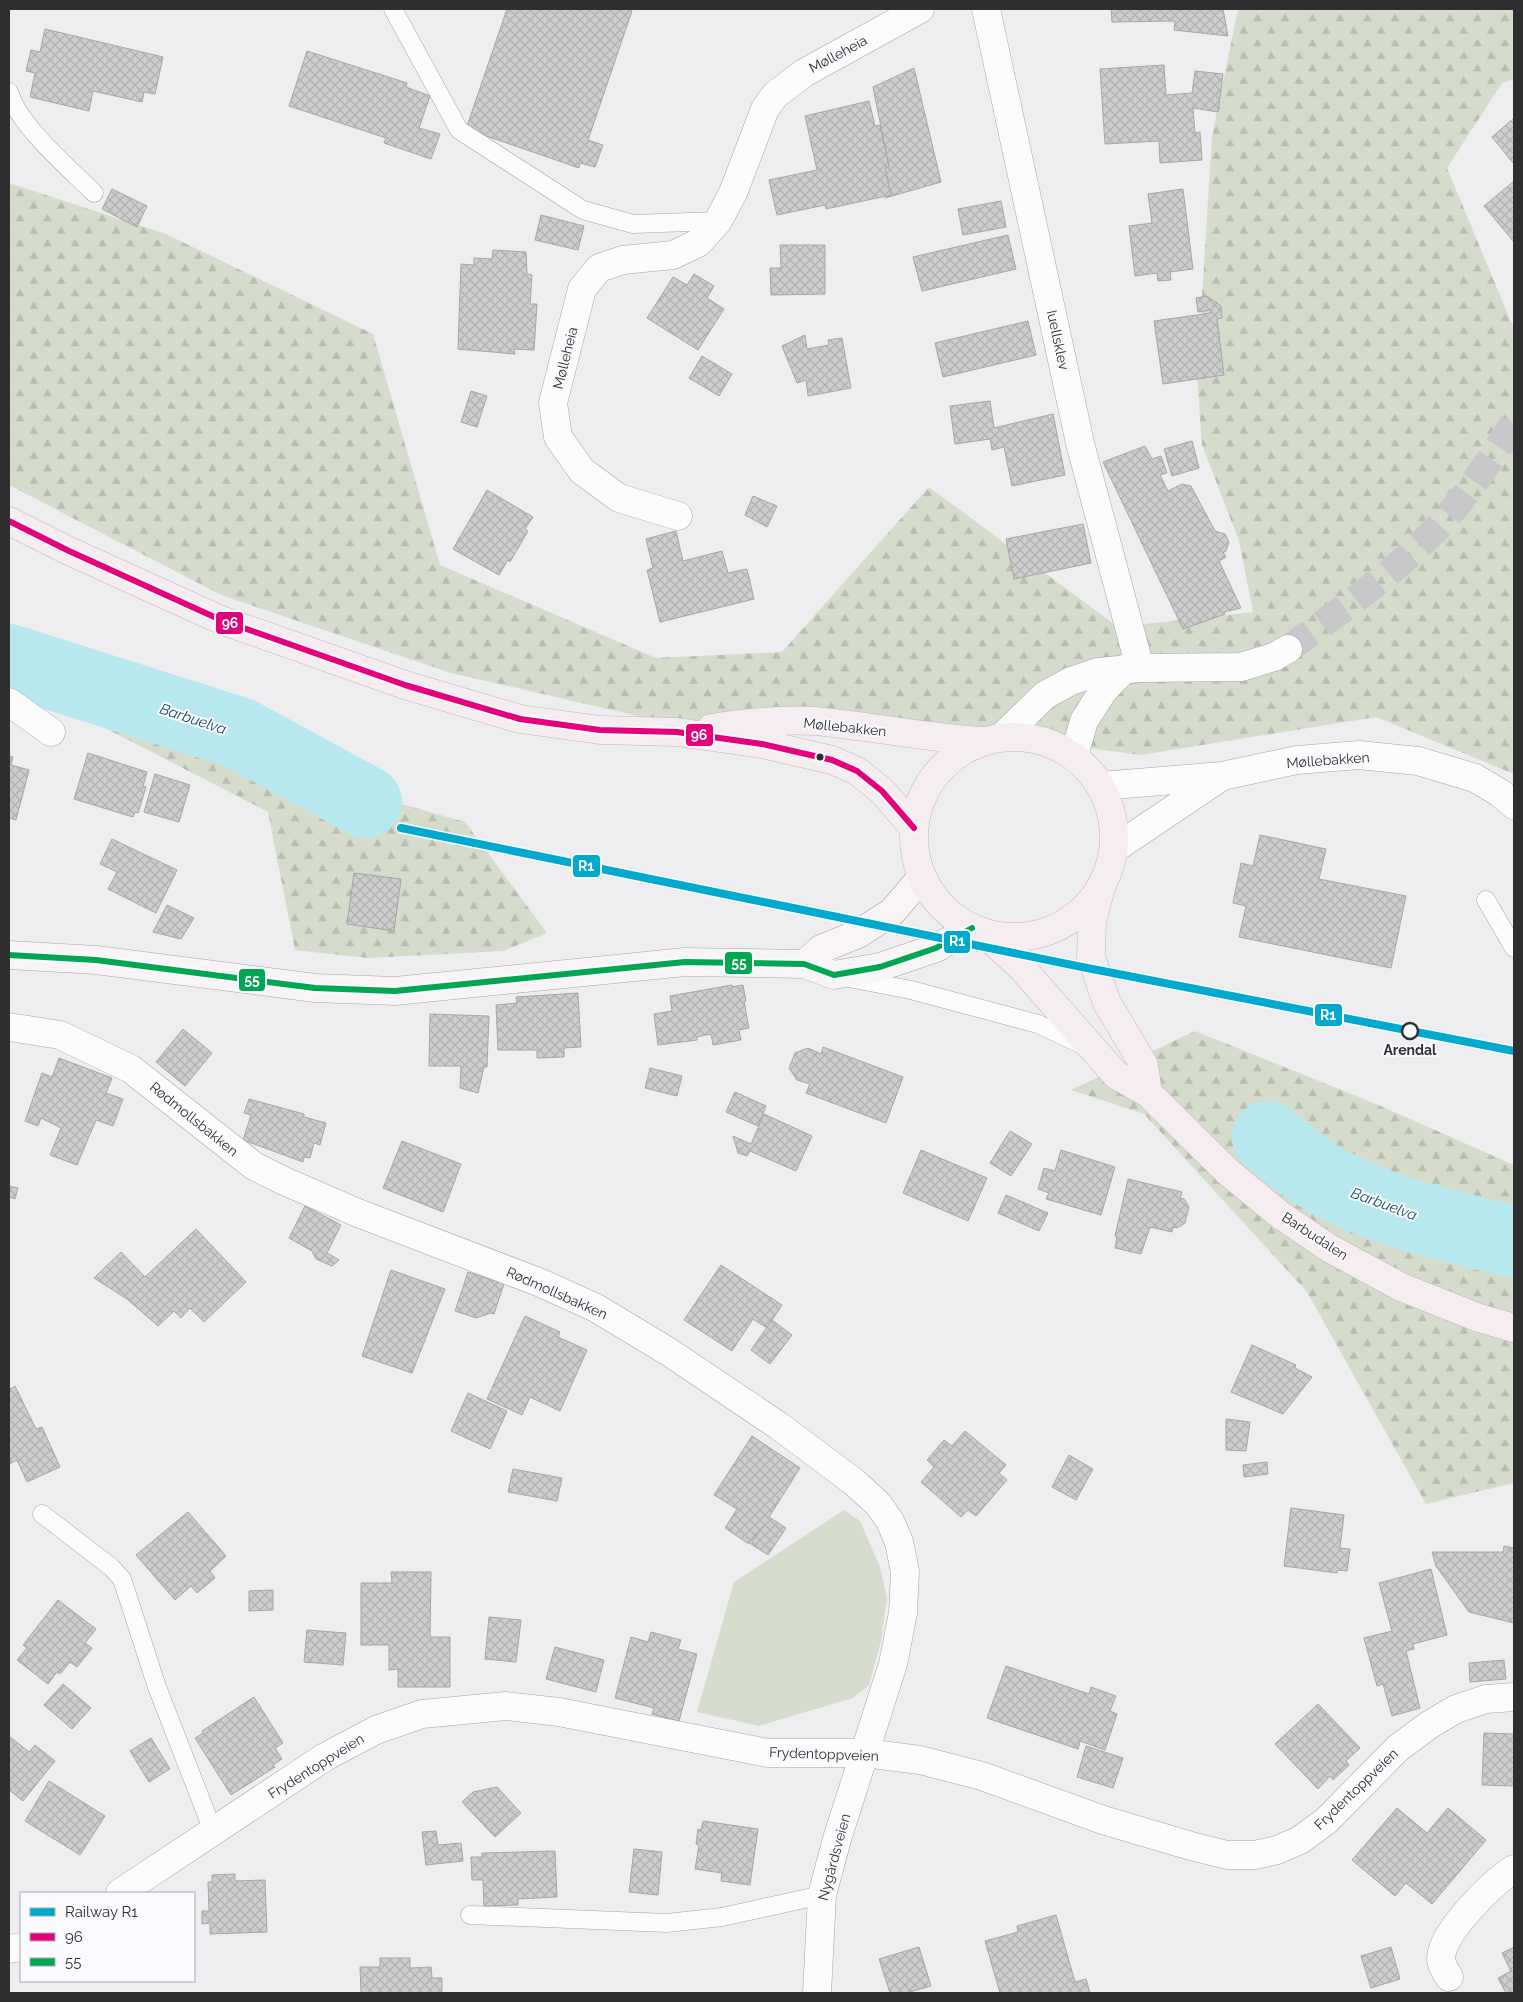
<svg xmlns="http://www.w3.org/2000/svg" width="1523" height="2002" viewBox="0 0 1523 2002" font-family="Raleway,sans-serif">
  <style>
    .forest { fill: url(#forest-firs) }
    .green { fill: #d5dccb }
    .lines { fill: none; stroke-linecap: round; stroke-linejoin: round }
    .river { stroke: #b7e7ef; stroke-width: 72 }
    .building { fill: url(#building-cross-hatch); stroke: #a6a6a7 }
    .street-tunnel { stroke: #c8c8cb; stroke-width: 28; stroke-dasharray: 28 14; stroke-linecap: butt }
    .lane-casing { stroke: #a3a3a6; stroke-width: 19 }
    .street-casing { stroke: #a3a3a6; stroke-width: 29 }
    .secondary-casing { stroke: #a3a3a6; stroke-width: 29 }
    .primary-casing { stroke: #c2b4b9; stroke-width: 29 }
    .lane { stroke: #fcfcfd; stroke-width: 18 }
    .street { stroke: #fcfcfd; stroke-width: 28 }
    .secondary { stroke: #f9f5f6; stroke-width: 28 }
    .primary { stroke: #f5edf0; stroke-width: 28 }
    .bus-1-casing { stroke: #fbfafe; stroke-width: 10 }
    .bus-2-casing { stroke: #fbfafe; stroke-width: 10 }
    .bus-1 { stroke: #e5007d; stroke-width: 6 }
    .bus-2 { stroke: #00a651; stroke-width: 6 }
    .rail-1-casing { stroke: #fbfafe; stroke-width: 11 }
    .rail-1 { stroke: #00a9ce; stroke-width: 8 }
    .bus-dot { fill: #2f2f31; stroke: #fbfafe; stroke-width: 2 }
    .stop-dot { fill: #fbfafe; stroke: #2f2f31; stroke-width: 2.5 }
    .labels { text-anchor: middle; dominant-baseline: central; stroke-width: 4; stroke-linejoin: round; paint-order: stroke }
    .street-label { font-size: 14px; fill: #2f2f31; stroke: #fbfafe }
    .stop-label { font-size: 14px; font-weight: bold; fill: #2f2f31; stroke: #fbfafe }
    .water-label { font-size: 15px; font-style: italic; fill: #155057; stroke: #fbfafe }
    .line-badge { stroke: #fbfafe; stroke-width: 2 }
    .badge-label { font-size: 14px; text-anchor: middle; font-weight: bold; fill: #fff }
  </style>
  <defs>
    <pattern id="forest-firs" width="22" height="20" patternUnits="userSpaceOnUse" patternTransform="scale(1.25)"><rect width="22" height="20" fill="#d5dccb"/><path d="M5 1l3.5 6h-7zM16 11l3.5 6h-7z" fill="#b7bdaf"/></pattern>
    <pattern id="building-cross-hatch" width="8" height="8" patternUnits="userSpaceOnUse" patternTransform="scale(1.25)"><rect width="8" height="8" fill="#cecdce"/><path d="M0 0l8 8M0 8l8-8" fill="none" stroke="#b1b0b1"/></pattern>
  </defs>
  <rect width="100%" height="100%" fill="#eeeef1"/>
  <!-- forest -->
  <g class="forest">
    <polygon points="1238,9 1514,9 1514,79 1502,83 1447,168 1514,329 1514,774 1376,717 1141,755 907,724 677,725 451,673 221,595 9,485 9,183 166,234 373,334 440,565 656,658 782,652 929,487 1118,627 1253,612 1239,541 1202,445 1197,376 1212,136"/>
    <polygon points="91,702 237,757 465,822 547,933 503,951 368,958 295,950 268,812 74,712"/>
    <polygon points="1195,1031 1376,1104 1514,1165 1514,1483 1426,1504 1307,1292 1144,1114 1071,1090"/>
  </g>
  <!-- green -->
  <polygon class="green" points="844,1510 860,1521 880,1567 887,1598 881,1641 869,1685 853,1698 759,1726 697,1712 734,1582"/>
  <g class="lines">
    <!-- river -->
    <g class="river">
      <polyline points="9,660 239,733 366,802"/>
      <path d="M1268,1137C1284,1150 1301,1166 1319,1176C1378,1212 1448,1225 1514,1242"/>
    </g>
  </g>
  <!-- building -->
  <g class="building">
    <polygon points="507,9 625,9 632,11 588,140 603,145 595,167 580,163 579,168 466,129"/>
    <polygon points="1111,9 1223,9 1228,36 1174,30 1175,21 1112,22"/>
    <polygon points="45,29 163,57 155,94 144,92 142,102 93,91 89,111 30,97 35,73 26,71 31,50 40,52"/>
    <polygon points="307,51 407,83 406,87 430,96 419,128 440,134 431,159 384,143 386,138 289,106"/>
    <polygon points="1164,65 1166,95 1192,93 1195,71 1223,74 1218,112 1193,108 1195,133 1200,132 1202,160 1160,163 1159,141 1105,144 1100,69"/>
    <polygon points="914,68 941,182 885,198 891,195 885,168 889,167 873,87"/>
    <polygon points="869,101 875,126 880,125 889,167 885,168 891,195 826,209 825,205 777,215 769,180 817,170 805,116"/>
    <polygon points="1514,118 1514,164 1492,137"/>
    <polygon points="1514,181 1514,242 1484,206"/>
    <polygon points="112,189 147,206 137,227 102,209"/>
    <polygon points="1183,189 1193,269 1170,272 1171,280 1158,281 1157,273 1135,276 1129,226 1152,223 1148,194"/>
    <polygon points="1001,201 1006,227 963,235 958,209"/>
    <polygon points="541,215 584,226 578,250 535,240"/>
    <polygon points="1008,235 1016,269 922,291 913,257"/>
    <polygon points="780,245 825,245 825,294 771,295 770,268 781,268"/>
    <polygon points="493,250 526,252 527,274 532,275 530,304 537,304 534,350 514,349 515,354 458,349 461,264 474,265 474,258 492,259"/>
    <polygon points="694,274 714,286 707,298 724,309 698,350 647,318 673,277 687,285"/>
    <polygon points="1207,296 1221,306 1222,318 1217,319 1224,375 1163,384 1154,321 1211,313 1211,310 1198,312 1196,298"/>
    <polygon points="1028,321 1036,355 943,377 935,343"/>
    <polygon points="805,335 807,349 829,345 828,340 842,338 851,388 808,396 806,380 797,383 782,346"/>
    <polygon points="702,356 732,374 719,396 689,378"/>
    <polygon points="471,391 487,396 477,427 461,422"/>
    <polygon points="990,401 994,428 1053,414 1065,475 1012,486 1004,447 992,450 990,439 955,444 950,406"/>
    <polygon points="1192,441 1199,468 1172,476 1164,449"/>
    <polygon points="1145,446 1152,459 1161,456 1167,473 1160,475 1168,491 1182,484 1191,486 1215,531 1225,534 1229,542 1226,551 1223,552 1226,557 1219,561 1241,608 1224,612 1225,614 1183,629 1103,462"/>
    <polygon points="487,490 533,517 525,529 528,531 510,562 508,560 499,575 453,549"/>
    <polygon points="753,496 777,506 767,527 745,515"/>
    <polygon points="1083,524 1091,563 1014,579 1006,539"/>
    <polygon points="676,531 683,561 722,551 728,573 747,569 754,599 660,622 647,570 653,568 646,539"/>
    <polygon points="88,753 147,772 143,786 146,787 138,813 135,812 133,817 74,799"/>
    <polygon points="9,756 13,757 11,765 29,770 16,820 9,818"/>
    <polygon points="155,774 190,785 179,822 144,812"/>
    <polygon points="1260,835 1326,849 1319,879 1406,896 1391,968 1239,937 1246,906 1233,903 1241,863 1253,866"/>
    <polygon points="112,839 177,870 156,913 108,889 117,872 100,864"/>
    <polygon points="354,873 401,879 394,931 347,924"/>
    <polygon points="167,905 194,918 181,939 153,932"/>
    <polygon points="732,985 732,987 743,985 746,1001 744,1001 749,1028 739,1030 741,1040 713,1045 711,1034 697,1037 697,1040 658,1045 654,1014 672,1011 670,996"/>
    <polygon points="578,993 581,1047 564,1048 564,1057 537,1058 537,1050 498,1050 496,1005 517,1003 516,997"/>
    <polygon points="430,1014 489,1016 487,1067 484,1067 478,1093 460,1088 461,1066 429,1066"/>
    <polygon points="183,1029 212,1053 185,1086 156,1062"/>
    <polygon points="823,1047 903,1077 886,1123 806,1093 810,1084 797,1080 789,1068 795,1053 808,1048 821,1054"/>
    <polygon points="59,1058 112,1078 106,1093 123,1099 113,1126 96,1120 77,1165 50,1155 61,1128 41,1118 38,1126 25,1121 42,1073 52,1077"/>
    <polygon points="650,1068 682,1076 677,1096 645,1088"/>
    <polygon points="735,1092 766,1106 758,1126 726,1112"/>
    <polygon points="249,1099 304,1114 304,1117 326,1123 320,1145 314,1143 310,1158 304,1157 303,1162 243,1140 251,1115 244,1113"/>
    <polygon points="764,1114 812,1136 796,1171 750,1151 747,1156 738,1153 733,1136 751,1144"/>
    <polygon points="1010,1131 1032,1144 1011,1176 990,1163"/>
    <polygon points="402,1141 461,1164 443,1212 383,1188"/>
    <polygon points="921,1150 987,1178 968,1221 903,1193"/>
    <polygon points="1061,1150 1115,1167 1101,1215 1046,1199 1049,1193 1038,1189 1044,1168 1055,1171"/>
    <polygon points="1128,1179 1182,1192 1180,1198 1184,1199 1189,1207 1185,1223 1177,1228 1173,1227 1172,1232 1150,1227 1141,1254 1115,1248 1117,1237 1115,1236"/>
    <polygon points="9,1186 18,1188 15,1199 9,1197"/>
    <polygon points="1006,1195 1048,1213 1039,1231 998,1213"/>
    <polygon points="305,1206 341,1225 327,1253 339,1260 332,1266 316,1259 312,1251 289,1238"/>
    <polygon points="196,1229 246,1282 204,1322 190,1308 181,1318 174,1311 158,1326 127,1299 94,1278 121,1252 145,1277"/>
    <polygon points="721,1265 782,1305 767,1328 753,1319 732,1351 684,1320"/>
    <polygon points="391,1270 445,1289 412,1373 362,1356"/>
    <polygon points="468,1272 504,1284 494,1314 491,1313 476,1318 455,1311"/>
    <polygon points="525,1316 560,1332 558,1337 587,1350 560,1411 530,1397 522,1415 487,1399"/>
    <polygon points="772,1320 792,1335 770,1364 751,1350"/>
    <polygon points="1252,1345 1296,1365 1295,1368 1312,1377 1283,1414 1231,1392"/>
    <polygon points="15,1386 36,1429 42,1427 60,1467 27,1482 17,1460 9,1464 9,1390"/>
    <polygon points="468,1393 507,1411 490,1449 451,1431"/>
    <polygon points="1226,1419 1250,1422 1246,1451 1226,1450"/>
    <polygon points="965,1431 1006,1465 999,1473 1007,1480 976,1516 968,1510 961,1517 921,1482 934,1467 927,1460 944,1440 952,1446"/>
    <polygon points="752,1436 800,1468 769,1517 786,1528 768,1555 751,1544 763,1526 749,1544 725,1528 737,1509 714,1495"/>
    <polygon points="1069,1455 1093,1469 1076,1500 1052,1487"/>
    <polygon points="1267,1462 1268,1474 1244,1477 1243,1465"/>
    <polygon points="513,1469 562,1478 557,1501 508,1492"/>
    <polygon points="1291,1508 1344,1515 1340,1548 1350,1549 1347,1571 1338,1570 1337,1573 1284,1566"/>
    <polygon points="188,1512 226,1556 210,1571 215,1578 197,1593 191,1586 175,1600 136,1555"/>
    <polygon points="1504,1546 1514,1548 1514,1623 1469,1612 1436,1566 1432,1552 1503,1552"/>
    <polygon points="1431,1569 1447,1635 1413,1644 1414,1649 1406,1651 1420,1708 1392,1716 1383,1684 1377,1686 1364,1638 1392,1631 1379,1583"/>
    <polygon points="391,1572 431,1572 430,1637 450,1637 450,1687 398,1687 398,1669 389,1670 389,1645 361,1645 361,1583 392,1583"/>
    <polygon points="273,1590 273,1610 249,1611 249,1591"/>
    <polygon points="58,1600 96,1629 85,1643 92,1648 77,1667 70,1662 60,1674 57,1672 48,1684 17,1660 27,1648 23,1645"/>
    <polygon points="489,1617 521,1620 516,1662 485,1659"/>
    <polygon points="307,1630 346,1633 343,1665 304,1662"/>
    <polygon points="651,1632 681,1640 678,1649 697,1654 679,1721 652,1714 654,1708 615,1698 631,1637 648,1642"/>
    <polygon points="555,1647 604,1660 596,1692 546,1679"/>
    <polygon points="1504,1660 1506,1679 1470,1682 1469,1663"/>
    <polygon points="1006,1666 1089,1694 1091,1687 1116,1696 1110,1711 1117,1714 1105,1750 1080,1741 1078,1749 987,1718"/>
    <polygon points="63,1684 91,1708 72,1729 44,1705"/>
    <polygon points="254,1697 283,1743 275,1748 282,1759 273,1765 275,1767 231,1795 195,1738 203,1733 202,1731"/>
    <polygon points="1318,1704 1360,1748 1346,1761 1349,1765 1333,1780 1330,1776 1318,1789 1275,1744"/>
    <polygon points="1484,1733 1514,1734 1514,1794 1514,1786 1482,1785"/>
    <polygon points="9,1736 29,1752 35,1745 55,1761 23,1801 9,1790"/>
    <polygon points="151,1738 170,1769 149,1782 130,1751"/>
    <polygon points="1086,1746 1123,1758 1113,1788 1077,1777"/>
    <polygon points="49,1781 105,1816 80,1855 25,1821"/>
    <polygon points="497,1787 521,1813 495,1837 462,1802 473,1792"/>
    <polygon points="1397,1808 1427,1833 1448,1808 1486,1840 1432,1904 1406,1883 1395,1896 1352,1860"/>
    <polygon points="703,1821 758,1829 750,1885 721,1881 722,1873 695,1869 699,1845 696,1844 698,1829 701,1830"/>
    <polygon points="436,1831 438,1845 461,1843 463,1861 426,1865 422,1832"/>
    <polygon points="634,1849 662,1852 658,1895 629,1892"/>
    <polygon points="555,1851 557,1897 518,1899 518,1905 484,1906 483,1880 472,1880 471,1857 482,1857 482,1853"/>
    <polygon points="235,1874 235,1881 265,1880 267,1932 210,1934 210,1923 202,1924 202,1911 209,1911 208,1882 212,1882 212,1875"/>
    <polygon points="1056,1915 1075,1982 1086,1979 1090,1993 1000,1993 985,1941 1018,1932 1017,1926"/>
    <polygon points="919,1947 931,1986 906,1993 890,1993 879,1959"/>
    <polygon points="1391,1947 1400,1979 1371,1988 1361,1956"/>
    <polygon points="1514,1947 1514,1993 1506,1993 1498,1978 1511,1971 1502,1953"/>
    <polygon points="380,1958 410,1958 410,1968 431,1967 432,1978 442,1978 442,1993 361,1993 360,1967 380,1967"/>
  </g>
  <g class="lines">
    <!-- street-tunnel -->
    <path class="street-tunnel" d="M1288,649C1339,612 1390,576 1434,531C1465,499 1490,460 1514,423"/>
    <!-- lane casing -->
    <g class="lane-casing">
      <g id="lane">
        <polyline points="393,9 459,130 583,210 633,224 718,221"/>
        <path d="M9,92C19,126 69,168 94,193"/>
        <polyline points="1486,900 1514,948"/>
        <polyline points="849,978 911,990 1038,1024 1085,1046"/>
        <polyline points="42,1514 111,1567 122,1579 157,1687 213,1831"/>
        <polyline points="470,1915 667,1923 722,1917 822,1895"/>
      </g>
    </g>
    <!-- street casing -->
    <g class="street-casing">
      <g id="street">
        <polyline points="986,9 1080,443 1140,668"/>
        <polyline points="678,516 619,498 582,471 558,437 553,403 582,289 599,268 623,260 673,255 698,243 718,221 733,193 765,109 775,95 804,73 920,9"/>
        <polyline points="9,702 51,732"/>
        <polyline points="1002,737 1045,695 1071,681 1098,672 1140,668 1241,667 1274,657 1288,649"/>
        <polyline points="1074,756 1084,721 1103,691 1124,669"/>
        <polyline points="1101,786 1222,776 1297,760 1359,755 1418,761 1475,778 1500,793 1514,805"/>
        <polyline points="1114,849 1221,777"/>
        <polyline points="9,1027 60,1035 131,1069 254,1166 284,1181 358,1213 541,1283 596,1308 669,1352 779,1426 854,1482 878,1504 890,1521 899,1542 905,1572 903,1613 893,1664 837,1839 822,1895 817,1993"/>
        <polyline points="120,1893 325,1757 376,1730 422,1714 506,1706 559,1712 768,1753 865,1753 920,1760 982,1776 1103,1820 1191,1846 1227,1855 1255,1855 1277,1850 1300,1840 1326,1821 1398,1748 1429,1725 1456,1709 1486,1699 1514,1697"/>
        <polyline points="9,1949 21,1947"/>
        <path d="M1449,1977C1444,1969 1439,1962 1442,1952C1448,1927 1493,1882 1514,1869"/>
      </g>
    </g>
    <!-- secondary casing -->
    <g class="secondary-casing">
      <g id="secondary">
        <polyline points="9,955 96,960 315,988 395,991 685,962 804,964 834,975 880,967 936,948 972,928"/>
        <polyline points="804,964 821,949 858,934 892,912 922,877"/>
      </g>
    </g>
    <!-- primary casing -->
    <g class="primary-casing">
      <g id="primary">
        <polyline points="9,521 69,551 221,620 405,685 520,719 600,730 677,732 762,744 832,760 857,771 882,791 914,828"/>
        <path d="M711,728C744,723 780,719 814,721C871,726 926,738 982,741"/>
        <circle cx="1014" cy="837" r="100"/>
        <polyline points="1100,891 1092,922 1091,957 1107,1003 1144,1065 1148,1093"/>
        <polyline points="983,932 1022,968 1116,1075 1148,1093 1228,1172 1279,1214 1329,1248 1401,1287 1479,1318 1514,1328"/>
      </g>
    </g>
    <!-- lane -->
    <use href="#lane" class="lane"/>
    <!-- street -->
    <use href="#street" class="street"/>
    <!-- secondary -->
    <use href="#secondary" class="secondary"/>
    <!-- primary -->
    <use href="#primary" class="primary"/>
    <!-- bus-1 casing -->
    <g class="bus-1-casing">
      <polyline id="bus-1" points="9,521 69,551 221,620 405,685 520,719 600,730 677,732 762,744 832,760 857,771 882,791 914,828"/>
    </g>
    <!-- bus-2 casing -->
    <g class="bus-2-casing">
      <polyline id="bus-2" points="9,955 96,960 315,988 395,991 685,962 804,964 834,975 880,967 936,948 972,928"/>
    </g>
    <!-- bus-1 -->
    <use href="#bus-1" class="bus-1"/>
    <!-- bus-2 -->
    <use href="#bus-2" class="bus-2"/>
    <!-- rail-1 casing -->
    <g class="rail-1-casing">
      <polyline id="rail-1" points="401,828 1082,967 1514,1051"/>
    </g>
    <!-- rail-1 -->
    <use href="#rail-1" class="rail-1"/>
  </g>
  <!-- markers -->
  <circle class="bus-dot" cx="820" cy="757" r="4.5"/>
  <circle class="stop-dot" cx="1410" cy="1031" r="8"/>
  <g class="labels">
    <!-- street labels -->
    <g class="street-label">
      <text transform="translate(838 54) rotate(-28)">Mølleheia</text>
      <text transform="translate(1058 340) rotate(78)">Iuellsklev</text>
      <text transform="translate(565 358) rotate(-76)">Mølleheia</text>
      <text transform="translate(845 727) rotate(6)">Møllebakken</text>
      <text transform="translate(1328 760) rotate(-4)">Møllebakken</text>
      <text transform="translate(194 1119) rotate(39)">Rødmollsbakken</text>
      <text transform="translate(1315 1236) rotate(33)">Barbudalen</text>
      <text transform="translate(557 1293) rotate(24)">Rødmollsbakken</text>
      <text transform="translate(824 1754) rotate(2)">Frydentoppveien</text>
      <text transform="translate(316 1766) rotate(-32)">Frydentoppveien</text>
      <text transform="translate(1356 1789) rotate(-44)">Frydentoppveien</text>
      <text transform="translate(834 1857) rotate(-75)">Nygårdsveien</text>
    </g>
    <!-- stop labels -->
    <g class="stop-label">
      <text x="1410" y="1050">Arendal</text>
    </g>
    <!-- water labels -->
    <g class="water-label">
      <text transform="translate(193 719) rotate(18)">Barbuelva</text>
      <text transform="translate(1384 1204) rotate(20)">Barbuelva</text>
    </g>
  </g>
  <g class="line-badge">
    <rect x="215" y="611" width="29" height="24" rx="5" fill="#e5007d"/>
    <rect x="685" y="723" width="29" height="24" rx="5" fill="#e5007d"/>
    <rect x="572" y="854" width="29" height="24" rx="5" fill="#00a9ce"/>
    <rect x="943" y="930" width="28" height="24" rx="5" fill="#00a9ce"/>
    <rect x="724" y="951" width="29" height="24" rx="5" fill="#00a651"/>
    <rect x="238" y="968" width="28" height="24" rx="5" fill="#00a651"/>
    <rect x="1314" y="1003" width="29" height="24" rx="5" fill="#00a9ce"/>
  </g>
  <g class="badge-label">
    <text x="230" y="628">96</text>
    <text x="699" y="740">96</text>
    <text x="586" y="871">R1</text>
    <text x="957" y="946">R1</text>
    <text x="739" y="968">55</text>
    <text x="252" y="985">55</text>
    <text x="1328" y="1020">R1</text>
  </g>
  <!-- border -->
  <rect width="1523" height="2002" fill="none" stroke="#2f2f31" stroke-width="20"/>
  <!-- legend -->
  <rect x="20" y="1892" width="175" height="90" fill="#fbfafe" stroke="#a9a9ac"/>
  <rect x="30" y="1908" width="25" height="8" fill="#00a9ce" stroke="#a9a9ac"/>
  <text x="65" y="1917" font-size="15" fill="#2f2f31">Railway R1</text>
  <rect x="30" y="1933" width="25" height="8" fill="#e5007d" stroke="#a9a9ac"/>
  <text x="65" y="1942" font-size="15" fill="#2f2f31">96</text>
  <rect x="30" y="1958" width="25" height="8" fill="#00a651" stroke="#a9a9ac"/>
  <text x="65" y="1967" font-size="15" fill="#2f2f31">55</text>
</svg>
